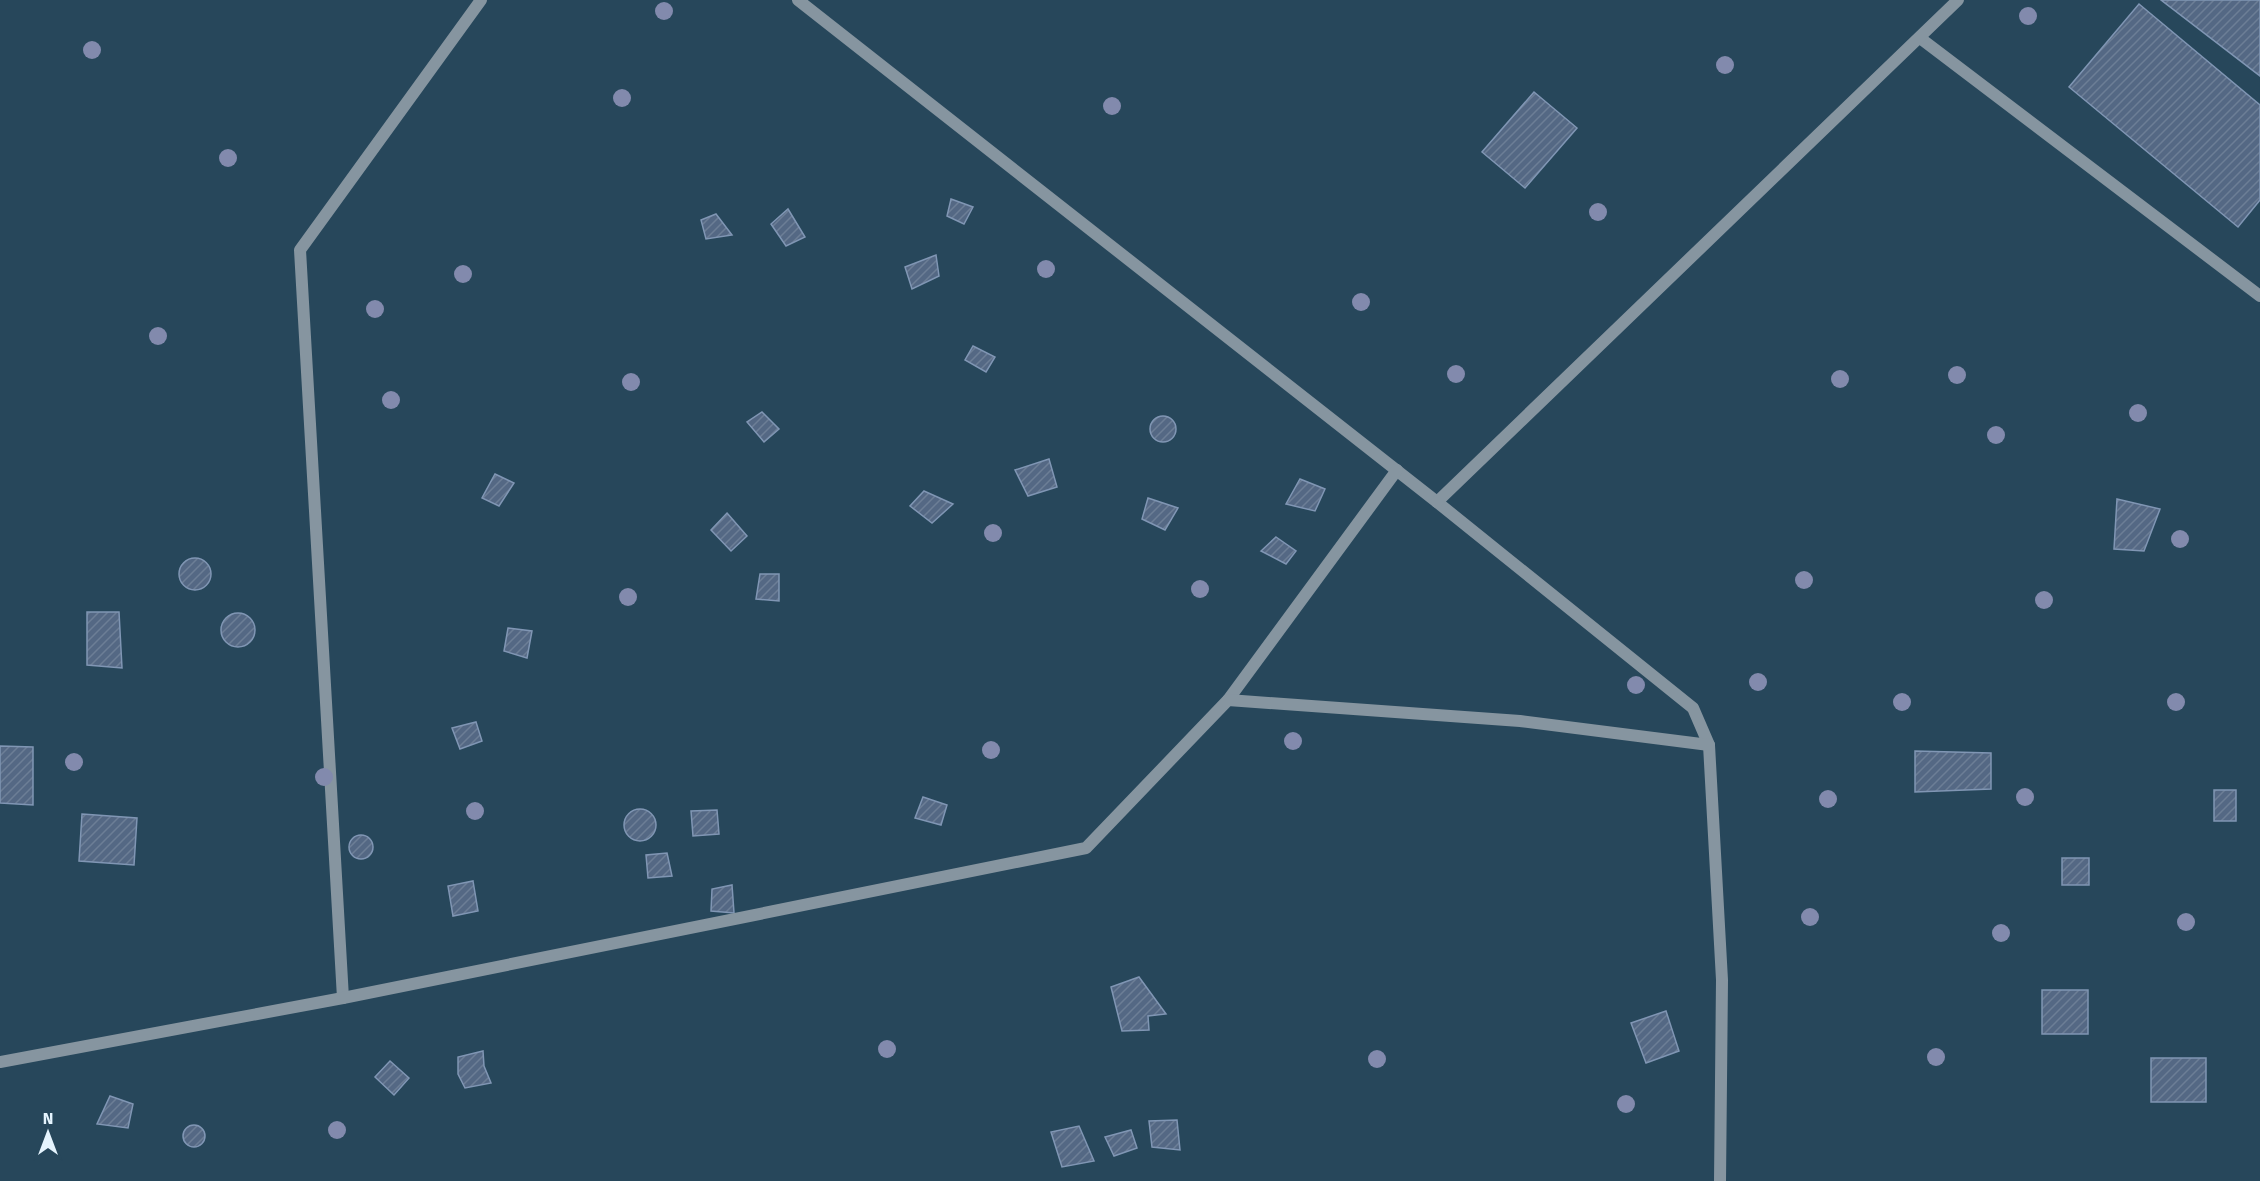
<svg xmlns="http://www.w3.org/2000/svg" width="2260" height="1181" viewBox="0 0 2260 1181" font-family="'Fira Sans',sans-serif">
  <style>
    .building { fill: url(#building-hatch); stroke: #8096b4; stroke-width: 1.5 }
    .lines { fill: none; stroke-linecap: round; stroke-linejoin: round }
    .minor { stroke: #8695a0; stroke-width: 12 }
    .tree { fill: #828aad }
  </style>
  <defs>
    <pattern id="building-hatch" width="6" height="6" patternUnits="userSpaceOnUse" patternTransform="scale(1.5)"><rect width="6" height="6" fill="#546884"/><path d="M-1 1l2-2M0 6l6-6M5 7l2-2" fill="none" stroke="#6c7e96"/></pattern>
  </defs>
  <rect width="100%" height="100%" fill="#27475b"/>
  <!-- building -->
  <g class="building">
    <polygon points="2161,0 2260,0 2260,76"/>
    <polygon points="2139,4 2260,105 2260,200 2238,227 2069,87"/>
    <polygon points="1534,92 1577,128 1525,188 1482,152"/>
    <polygon points="951,199 973,207 964,224 947,216"/>
    <polygon points="788,209 805,237 786,246 771,224"/>
    <polygon points="716,214 732,235 706,239 701,220"/>
    <polygon points="936,255 939,276 912,289 905,267"/>
    <polygon points="973,346 995,357 986,372 965,360"/>
    <polygon points="762,412 779,429 764,442 747,422"/>
    <circle cx="1163" cy="429" r="13"/>
    <polygon points="1049,459 1057,487 1028,496 1015,470"/>
    <polygon points="495,474 514,483 499,506 482,498"/>
    <polygon points="1300,479 1325,489 1315,511 1286,504"/>
    <polygon points="924,491 953,504 932,523 910,506"/>
    <polygon points="1148,498 1178,508 1165,530 1142,519"/>
    <polygon points="2117,499 2160,509 2144,551 2114,549"/>
    <polygon points="727,513 747,536 731,551 711,530"/>
    <polygon points="1276,537 1296,551 1286,564 1261,551"/>
    <circle cx="195" cy="574" r="16"/>
    <polygon points="760,574 779,574 779,601 756,599"/>
    <polygon points="87,612 119,612 122,668 87,665"/>
    <circle cx="238" cy="630" r="17"/>
    <polygon points="508,628 532,631 527,658 504,651"/>
    <polygon points="476,722 482,741 460,749 452,728"/>
    <polygon points="0,746 33,747 33,805 0,803"/>
    <polygon points="1915,751 1991,753 1991,789 1915,792"/>
    <rect x="2214" y="790" width="22" height="31"/>
    <polygon points="923,797 947,805 941,825 915,818"/>
    <circle cx="640" cy="825" r="16"/>
    <polygon points="717,810 719,834 693,836 691,811"/>
    <polygon points="82,814 137,818 134,865 79,861"/>
    <circle cx="361" cy="847" r="12"/>
    <polygon points="667,853 672,876 648,878 646,855"/>
    <rect x="2062" y="858" width="27" height="27"/>
    <polygon points="473,881 478,911 453,916 448,886"/>
    <polygon points="732,885 734,913 711,911 712,889"/>
    <polygon points="1139,977 1166,1014 1148,1016 1149,1030 1122,1031 1111,987"/>
    <rect x="2042" y="990" width="46" height="44"/>
    <polygon points="1666,1011 1679,1051 1646,1063 1631,1023"/>
    <polygon points="483,1051 484,1066 491,1083 465,1088 458,1074 458,1057"/>
    <rect x="2151" y="1058" width="55" height="44"/>
    <polygon points="390,1061 409,1078 394,1095 375,1077"/>
    <polygon points="110,1096 133,1104 128,1128 97,1124"/>
    <polygon points="1177,1120 1180,1150 1152,1147 1149,1121"/>
    <circle cx="194" cy="1136" r="11"/>
    <polygon points="1079,1126 1094,1161 1062,1167 1051,1132"/>
    <polygon points="1131,1130 1137,1148 1114,1156 1105,1137"/>
  </g>
  <g class="lines">
    <!-- minor -->
    <g class="minor">
      <polyline points="798,0 1437,502 1693,708 1709,745 1722,980 1720,1181"/>
      <polyline points="1920,38 2260,296"/>
      <polyline points="1437,502 1958,0"/>
      <polyline points="1228,700 1397,470"/>
      <polyline points="343,998 300,250 481,0"/>
      <polyline points="0,1062 343,998 1086,848 1228,700 1520,721 1709,745"/>
    </g>
  </g>
  <!-- trees -->
  <g class="tree">
    <circle cx="664" cy="11" r="9"/>
    <circle cx="2028" cy="16" r="9"/>
    <circle cx="92" cy="50" r="9"/>
    <circle cx="1725" cy="65" r="9"/>
    <circle cx="622" cy="98" r="9"/>
    <circle cx="1112" cy="106" r="9"/>
    <circle cx="228" cy="158" r="9"/>
    <circle cx="1598" cy="212" r="9"/>
    <circle cx="1046" cy="269" r="9"/>
    <circle cx="463" cy="274" r="9"/>
    <circle cx="1361" cy="302" r="9"/>
    <circle cx="375" cy="309" r="9"/>
    <circle cx="158" cy="336" r="9"/>
    <circle cx="1456" cy="374" r="9"/>
    <circle cx="1957" cy="375" r="9"/>
    <circle cx="1840" cy="379" r="9"/>
    <circle cx="631" cy="382" r="9"/>
    <circle cx="391" cy="400" r="9"/>
    <circle cx="2138" cy="413" r="9"/>
    <circle cx="1996" cy="435" r="9"/>
    <circle cx="993" cy="533" r="9"/>
    <circle cx="2180" cy="539" r="9"/>
    <circle cx="1804" cy="580" r="9"/>
    <circle cx="1200" cy="589" r="9"/>
    <circle cx="628" cy="597" r="9"/>
    <circle cx="2044" cy="600" r="9"/>
    <circle cx="1758" cy="682" r="9"/>
    <circle cx="1636" cy="685" r="9"/>
    <circle cx="1902" cy="702" r="9"/>
    <circle cx="2176" cy="702" r="9"/>
    <circle cx="1293" cy="741" r="9"/>
    <circle cx="991" cy="750" r="9"/>
    <circle cx="74" cy="762" r="9"/>
    <circle cx="324" cy="777" r="9"/>
    <circle cx="2025" cy="797" r="9"/>
    <circle cx="1828" cy="799" r="9"/>
    <circle cx="475" cy="811" r="9"/>
    <circle cx="1810" cy="917" r="9"/>
    <circle cx="2186" cy="922" r="9"/>
    <circle cx="2001" cy="933" r="9"/>
    <circle cx="887" cy="1049" r="9"/>
    <circle cx="1936" cy="1057" r="9"/>
    <circle cx="1377" cy="1059" r="9"/>
    <circle cx="1626" cy="1104" r="9"/>
    <circle cx="337" cy="1130" r="9"/>
  </g>
  <!-- north arrow -->
  <g transform="translate(48 1133)" stroke="#27475b" stroke-width="4.5" paint-order="stroke">
  <path d="M0-4.5L10 22L0 15L-10 22Z" fill="#e5f4fe"/>
  <text y="-9" font-size="16" font-weight="bold" text-anchor="middle" fill="#e5f4fe">N</text>
  </g>
</svg>
